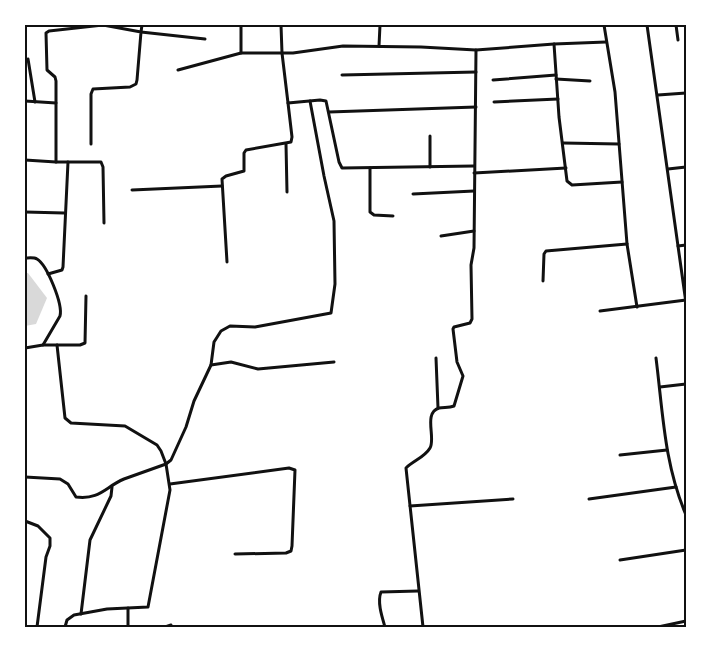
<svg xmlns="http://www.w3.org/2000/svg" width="711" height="652" viewBox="0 0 711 652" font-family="Raleway,sans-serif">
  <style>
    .water { fill: #d9d9d9 }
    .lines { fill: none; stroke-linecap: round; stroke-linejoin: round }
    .minor { stroke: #111; stroke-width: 3 }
    .neatline { fill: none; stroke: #111; stroke-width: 2 }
  </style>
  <rect width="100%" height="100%" fill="#fff"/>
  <!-- water -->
  <polygon class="water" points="25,273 28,273 47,298 36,324 25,326"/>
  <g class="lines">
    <!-- minor -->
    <g class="minor">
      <polyline points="142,25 141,32 205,39"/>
      <polyline points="241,25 241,53"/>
      <polyline points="281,25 282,53 288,103 320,100 326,101 339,162 342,168 474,166"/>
      <polyline points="604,25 615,92 627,244 637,307"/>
      <polyline points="647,25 686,303"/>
      <polyline points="676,25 678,40"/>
      <polyline points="554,44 559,117 567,181 572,185 622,182"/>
      <polyline points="379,46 380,25"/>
      <polyline points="28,59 35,102"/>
      <polyline points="178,70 241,53 293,53 343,46 421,47 476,50 554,44 606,42"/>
      <polyline points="342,75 476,72"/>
      <polyline points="556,79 590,81"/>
      <polyline points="493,80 556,75"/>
      <polyline points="658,95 686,93"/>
      <polyline points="25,101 56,103"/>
      <polyline points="494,102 558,99"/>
      <polyline points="329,112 476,107"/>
      <polyline points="430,136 430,167"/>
      <polyline points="563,143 619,144"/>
      <polyline points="91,144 91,94 93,89 130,87 136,84 137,80 141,32 103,25"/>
      <polyline points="286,144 287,192"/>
      <polyline points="25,160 56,162 101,162 103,167 104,223"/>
      <polyline points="56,162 56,81 55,77 47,70 46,33 49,31 103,25"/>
      <polyline points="370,168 370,212 374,215 393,216"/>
      <polyline points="668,169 686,167"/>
      <polyline points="474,173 566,168"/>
      <polyline points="132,190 222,186"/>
      <polyline points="413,194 474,191"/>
      <polyline points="25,212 64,213"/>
      <polyline points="441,236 474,231"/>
      <polyline points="678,246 686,245"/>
      <path d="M25,258C28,258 34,257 37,259C47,265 63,304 60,316L43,345"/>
      <polyline points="227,262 222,179 226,176 244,171 244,153 246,150 291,142 292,137 288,103"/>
      <polyline points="48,274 62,270 63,267 68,162"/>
      <polyline points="543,281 544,254 546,251 627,244"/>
      <polyline points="600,311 686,300"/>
      <polyline points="57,345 65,418 71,423 125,426 157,445 161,451 166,464 170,490 148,607 107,609 74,615 67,620 65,627"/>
      <polyline points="25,348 43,345 80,345 85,343 86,296"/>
      <polyline points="436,358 438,408"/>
      <path d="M656,358C663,413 664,463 686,515"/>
      <polyline points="211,365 231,362 258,369 334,362"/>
      <polyline points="660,387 686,384"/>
      <polyline points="620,455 667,450"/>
      <path d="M25,477L60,479L68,484L76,497C100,500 105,487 124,479C138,474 152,469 166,464L171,460L186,427L194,401L211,365L214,342L221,331L230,326L255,327L331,313L335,284L334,221L324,176L310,101"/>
      <polyline points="170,484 289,468 295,470 292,546 291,551 286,553 235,554"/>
      <polyline points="589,499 676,487"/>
      <polyline points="410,506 513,499"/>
      <polyline points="25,521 38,526 50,538 50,546 46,557 37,627"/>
      <polyline points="620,560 686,550"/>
      <polyline points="81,614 90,540 111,496 112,487"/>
      <polyline points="128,627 128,608"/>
      <polyline points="165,627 171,625"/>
      <path d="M385,627C382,617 377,602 381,592L418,591"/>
      <path d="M423,627L406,468C413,461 425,457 430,448C436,438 423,413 439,408C444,407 449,408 454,406L463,376L457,362L453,329L454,327L470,323L472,319L471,265L474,248L476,50"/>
      <polyline points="658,627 686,621"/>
    </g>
  </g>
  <!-- border -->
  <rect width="711" height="652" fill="none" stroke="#ffffff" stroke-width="52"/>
  <rect x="26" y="26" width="659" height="600" class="neatline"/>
</svg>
